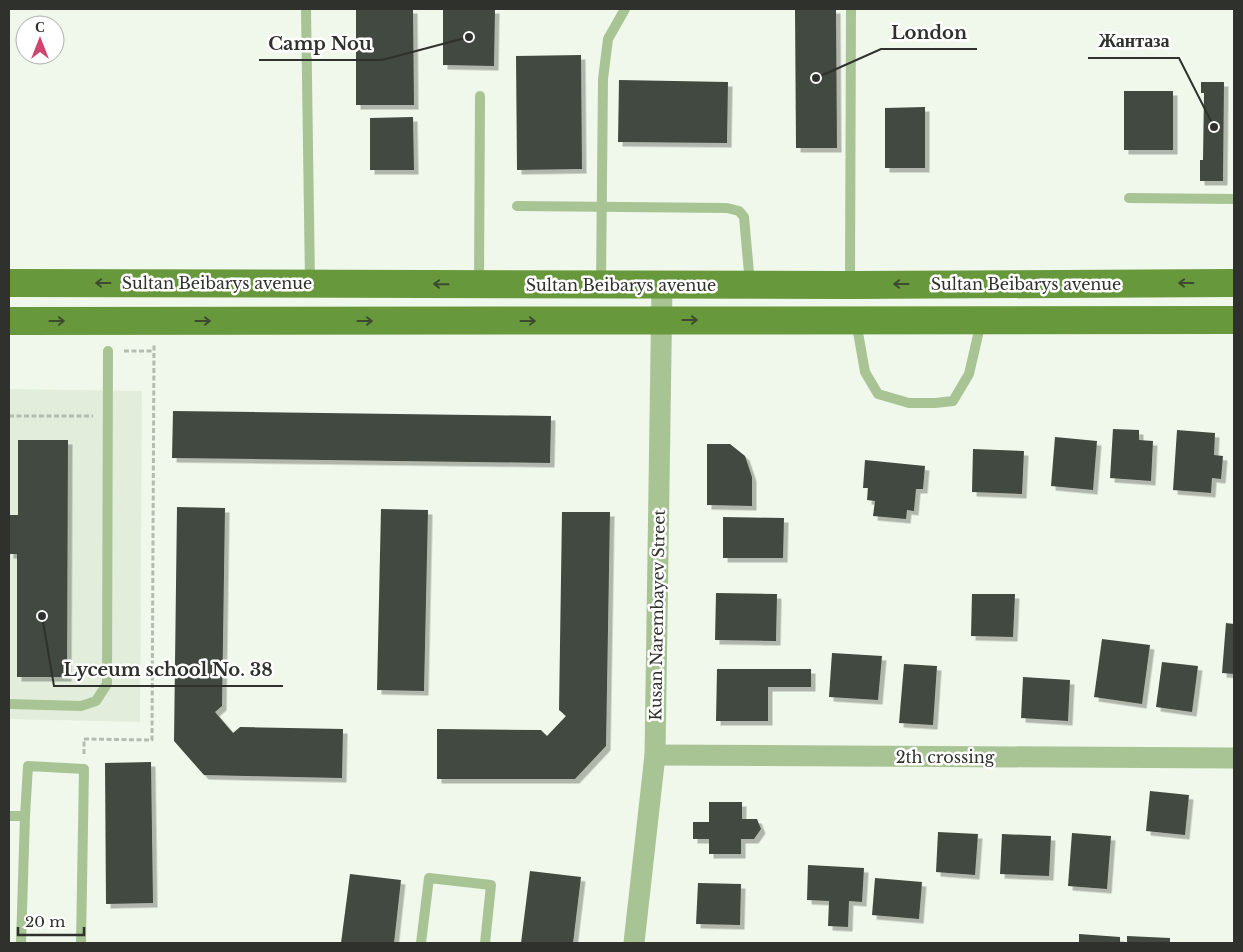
<svg xmlns="http://www.w3.org/2000/svg" width="1243" height="952" viewBox="0 0 1243 952" font-family="'Libre Baskerville',serif">
  <style>
    .built { fill: #e2eedb }
    .building { fill: #43493f; filter: url(#shadow) }
    .lines { fill: none; stroke-linecap: round; stroke-linejoin: round }
    .path { stroke: #b4bbb0; stroke-width: 3; stroke-dasharray: 5 2.5; stroke-linecap: butt }
    .service { stroke: #a8c495; stroke-width: 10 }
    .minor { stroke: #a8c495; stroke-width: 21 }
    .primary { stroke: #67983c; stroke-width: 28 }
    .oneway { stroke: #3c4b30 }
    .labels { text-anchor: middle; dominant-baseline: central; stroke-width: 5; stroke-linejoin: round; paint-order: stroke }
    .street-label { font-size: 16px; fill: #2e312c; stroke: #fff }
    .leader { fill: none; stroke: #2e312c; stroke-width: 2 }
    .callout-dot { fill: #2e312c; stroke: #fff; stroke-width: 2 }
    .callout-label { font-size: 18px; text-anchor: middle; font-weight: bold; fill: #2e312c; stroke: #fff; stroke-width: 5; stroke-linejoin: round; paint-order: stroke }
  </style>
  <defs>
    <filter id="shadow"><feDropShadow dx="4.5" dy="4.5" stdDeviation="0" flood-color="#0004"/></filter>
  </defs>
  <rect width="100%" height="100%" fill="#f0f8eb"/>
  <!-- built -->
  <polygon class="built" points="9,389 142,391 140,722 9,719"/>
  <!-- building -->
  <g class="building">
    <polygon points="356,9 413,9 414,105 356,105"/>
    <polygon points="443,9 495,9 494,66 443,65"/>
    <polygon points="795,9 836,9 837,148 796,148"/>
    <polygon points="581,55 582,169 517,170 516,56"/>
    <polygon points="619,80 728,82 727,143 618,142"/>
    <polygon points="1201,82 1224,82 1223,181 1200,181 1200,160 1203,160 1204,93 1201,93"/>
    <rect x="1124" y="91" width="49" height="59"/>
    <polygon points="925,107 925,168 885,168 885,108"/>
    <polygon points="413,117 414,170 370,170 370,118"/>
    <polygon points="173,411 551,416 550,463 172,458"/>
    <polygon points="1113,429 1139,430 1139,440 1153,441 1151,481 1110,478"/>
    <polygon points="1177,430 1215,433 1214,455 1223,456 1221,479 1212,478 1211,493 1173,490"/>
    <polygon points="1055,437 1097,441 1093,490 1051,486"/>
    <polygon points="18,440 68,440 67,677 17,677 17,554 9,554 9,515 18,515"/>
    <polygon points="707,444 730,444 745,456 752,477 752,506 707,505"/>
    <polygon points="973,449 1024,451 1022,494 972,492"/>
    <polygon points="865,460 925,466 923,489 916,489 914,511 907,510 906,519 873,516 875,501 867,500 868,488 863,488"/>
    <polygon points="177,507 225,508 222,706 215,712 233,733 240,727 343,729 342,778 204,775 174,741"/>
    <polygon points="381,509 428,510 424,691 377,690"/>
    <polygon points="562,512 610,512 606,746 575,779 437,779 437,729 541,730 547,736 566,716 559,710"/>
    <polygon points="723,517 784,518 783,558 723,558"/>
    <polygon points="716,593 777,594 776,641 715,640"/>
    <polygon points="972,594 1015,594 1013,637 971,636"/>
    <polygon points="1226,623 1234,624 1234,674 1222,673"/>
    <polygon points="1102,639 1150,645 1142,704 1094,697"/>
    <polygon points="832,653 882,656 878,700 829,697"/>
    <polygon points="1162,662 1198,666 1192,712 1156,707"/>
    <polygon points="904,664 937,666 933,725 899,723"/>
    <polygon points="717,669 811,669 811,687 768,687 768,721 716,721"/>
    <polygon points="1023,677 1070,680 1068,721 1021,718"/>
    <polygon points="151,762 153,903 106,904 105,763"/>
    <polygon points="1150,791 1189,795 1185,835 1146,831"/>
    <polygon points="709,802 742,802 742,819 757,819 761,829 754,839 741,839 741,854 709,854 709,839 693,839 693,822 709,822"/>
    <polygon points="938,832 978,834 975,875 936,872"/>
    <polygon points="1072,833 1111,836 1107,889 1068,886"/>
    <polygon points="1002,834 1051,836 1049,876 1000,874"/>
    <polygon points="808,865 864,868 862,902 849,901 848,927 828,926 829,901 807,900"/>
    <polygon points="530,871 581,877 573,943 521,943"/>
    <polygon points="350,874 401,880 394,943 341,943"/>
    <polygon points="875,878 922,882 919,919 872,915"/>
    <polygon points="698,883 741,884 740,925 696,924"/>
    <polygon points="1079,934 1120,937 1120,943 1079,943"/>
    <polygon points="1127,936 1170,938 1170,943 1127,943"/>
  </g>
  <g class="lines">
    <!-- path -->
    <g class="path">
      <polyline points="124,351 154,351"/>
      <polyline points="9,416 93,416"/>
      <polyline points="9,604 10,604"/>
      <polyline points="84,754 84,739 152,740 154,344"/>
    </g>
    <!-- service -->
    <g class="service">
      <polyline points="306,9 310,282"/>
      <polyline points="1129,198 1234,199"/>
      <polyline points="517,206 727,208 739,211 744,217 750,284"/>
      <polyline points="601,283 603,79 608,39 625,9"/>
      <polyline points="479,284 480,96"/>
      <polyline points="850,284 851,9"/>
      <polyline points="856,321 865,372 878,394 909,403 935,403 953,401 969,374 981,322"/>
      <polyline points="9,704 81,706 96,701 107,684 108,351"/>
      <polyline points="9,816 25,816 21,943"/>
      <polyline points="25,816 28,766 84,769 81,943"/>
      <polyline points="421,943 429,878 491,885 485,943"/>
    </g>
    <!-- minor -->
    <g class="minor">
      <polyline points="655,755 1234,758"/>
      <polyline points="634,943 655,755 662,285"/>
    </g>
    <!-- primary -->
    <g class="primary">
      <polyline points="9,283 850,285 1234,283"/>
      <polyline points="9,321 1234,320"/>
    </g>
  </g>
  <!-- one-way arrows -->
  <defs><path id="oneway-shaft" d="M-6 0H5M1.5-3L5.5 0L1.5 3" fill="none" stroke-width="1.6" stroke-linecap="round" stroke-linejoin="round" transform="scale(1.25)"/></defs>
  <g class="oneway">
    <use href="#oneway-shaft" transform="translate(103 283) rotate(-180)"/>
    <use href="#oneway-shaft" transform="translate(1186 283) rotate(180)"/>
    <use href="#oneway-shaft" transform="translate(441 284) rotate(-179)"/>
    <use href="#oneway-shaft" transform="translate(901 284) rotate(180)"/>
    <use href="#oneway-shaft" transform="translate(690 320)"/>
    <use href="#oneway-shaft" transform="translate(57 321)"/>
    <use href="#oneway-shaft" transform="translate(203 321)"/>
    <use href="#oneway-shaft" transform="translate(365 321)"/>
    <use href="#oneway-shaft" transform="translate(528 321)"/>
  </g>
  <g class="labels">
    <!-- street labels -->
    <g class="street-label">
      <text x="217" y="283">Sultan Beibarys avenue</text>
      <text x="1026" y="284">Sultan Beibarys avenue</text>
      <text x="621" y="285">Sultan Beibarys avenue</text>
      <text transform="translate(657 615) rotate(-89)">Kusan Narembayev Street</text>
      <text x="945" y="757">2th crossing</text>
    </g>
  </g>
  <!-- callouts -->
  <path class="leader" d="M816 78L881 49H977M1214 127L1179 58H1088M469 37L382 60H259M42 616L54 686H283"/>
  <g class="callout-dot">
    <circle cx="816" cy="78" r="5"/>
    <circle cx="1214" cy="127" r="5"/>
    <circle cx="469" cy="37" r="5"/>
    <circle cx="42" cy="616" r="5"/>
  </g>
  <g class="callout-label">
    <text x="929" y="39">London</text>
    <text x="1134" y="47">Жантаза</text>
    <text x="320" y="50">Camp Nou</text>
    <text x="168" y="676">Lyceum school No. 38</text>
  </g>
  <!-- border -->
  <rect width="1243" height="952" fill="none" stroke="#2e312c" stroke-width="20"/>
  <!-- north arrow -->
  <g transform="translate(40 40)"><circle r="24" fill="#ffffff" stroke="#abadab"/>
  <path d="M0-4L9 19L0 12L-9 19Z" fill="#d14472"/>
  <text y="-8" font-size="14" font-weight="bold" text-anchor="middle" fill="#2e312c">С</text>
  </g>
  <!-- scale -->
  <path d="M18 927v8h66v-8" fill="none" stroke="#2e312c" stroke-width="2.5"/>
  <text x="25" y="927" font-size="15" fill="#2e312c" stroke="#ffffff" stroke-width="4" paint-order="stroke">20 m</text>
</svg>
